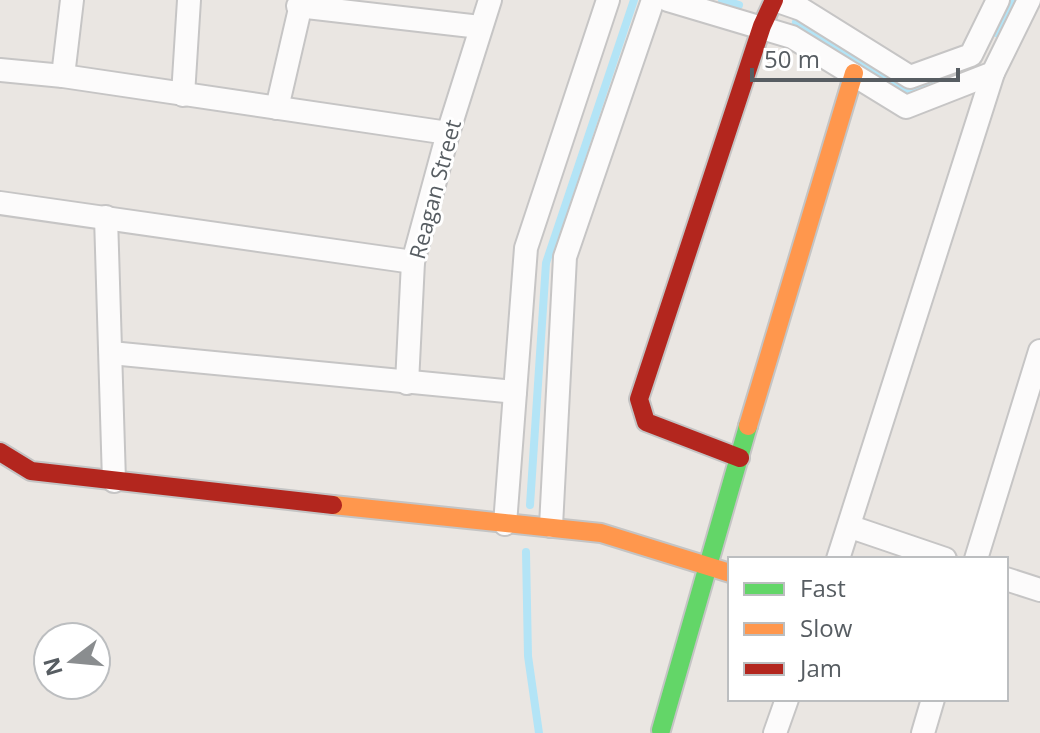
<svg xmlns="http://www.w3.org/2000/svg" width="1040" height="733" viewBox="0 0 1040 733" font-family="'Open Sans',sans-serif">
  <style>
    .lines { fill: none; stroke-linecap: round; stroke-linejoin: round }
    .stream { stroke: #b3e4f6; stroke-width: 8 }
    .street-casing { stroke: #c6c5c5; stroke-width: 26 }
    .fast-casing { stroke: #c4c4c4; stroke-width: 22 }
    .slow-casing { stroke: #c4c4c4; stroke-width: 22 }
    .jam-casing { stroke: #c4c4c4; stroke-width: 22 }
    .street { stroke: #fcfbfb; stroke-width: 22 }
    .fast { stroke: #63d668; stroke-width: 18 }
    .slow { stroke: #ff974d; stroke-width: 18 }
    .jam { stroke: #b3261e; stroke-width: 18 }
    .labels { text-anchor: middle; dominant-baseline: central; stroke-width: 6; stroke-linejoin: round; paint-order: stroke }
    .street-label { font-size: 22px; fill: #575d62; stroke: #fff }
  </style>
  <rect width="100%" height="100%" fill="#eae6e2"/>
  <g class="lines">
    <!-- stream -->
    <g class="stream">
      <polyline points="722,0 739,5"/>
      <polyline points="796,22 909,91 954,74"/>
      <polyline points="996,33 1013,0"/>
      <polyline points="530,505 546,263 634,0"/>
      <polyline points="526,552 528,656 539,733"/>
    </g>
    <!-- street casing -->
    <g class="street-casing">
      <g id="street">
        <polyline points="668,0 792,37 906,107 993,73 1029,0"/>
        <polyline points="775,0 801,9 910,77 971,55 998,0"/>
        <polyline points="298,6 480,27"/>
        <polyline points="0,70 63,76 448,133"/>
        <polyline points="63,76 72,0"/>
        <polyline points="183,95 189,0"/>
        <polyline points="277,108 302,0"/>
        <polyline points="0,203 413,262"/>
        <polyline points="106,217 114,481"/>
        <polyline points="111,353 515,392"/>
        <polyline points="407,383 413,262 448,133 490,0"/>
        <polyline points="505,524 526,248 608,0"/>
        <polyline points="551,526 565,257 653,0"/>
        <polyline points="851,527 945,559"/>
        <polyline points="838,559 993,73"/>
        <polyline points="976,559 1040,351"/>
        <polyline points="1006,579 1040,590"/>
        <polyline points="775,733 787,699"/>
        <polyline points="923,733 933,699"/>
      </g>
    </g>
    <!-- fast casing -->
    <g class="fast-casing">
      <polyline id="fast" points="661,730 748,426"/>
    </g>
    <!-- slow casing -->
    <g class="slow-casing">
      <g id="slow">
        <polyline points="748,426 854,73"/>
        <polyline points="333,505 601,533 730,573"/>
      </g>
    </g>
    <!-- jam casing -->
    <g class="jam-casing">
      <g id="jam">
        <polyline points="0,452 31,471 333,505"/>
        <polyline points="740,458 646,422 639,399 762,26 774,0"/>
      </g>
    </g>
    <!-- street -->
    <use href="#street" class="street"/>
    <!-- fast -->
    <use href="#fast" class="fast"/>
    <!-- slow -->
    <use href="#slow" class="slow"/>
    <!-- jam -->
    <use href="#jam" class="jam"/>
  </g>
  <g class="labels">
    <!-- street labels -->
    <g class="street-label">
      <text transform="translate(434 189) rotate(-75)">Reagan Street</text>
    </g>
  </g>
  <!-- legend -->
  <rect x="728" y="557" width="280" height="144" fill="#ffffff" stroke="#bcbec0" stroke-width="2"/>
  <rect x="744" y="583" width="40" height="12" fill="#63d668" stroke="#bcbec0" stroke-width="2"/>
  <text x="800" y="597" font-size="24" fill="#575d62">Fast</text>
  <rect x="744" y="623" width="40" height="12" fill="#ff974d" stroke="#bcbec0" stroke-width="2"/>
  <text x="800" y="637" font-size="24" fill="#575d62">Slow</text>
  <rect x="744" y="663" width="40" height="12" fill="#b3261e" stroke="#bcbec0" stroke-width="2"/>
  <text x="800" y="677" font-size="24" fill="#575d62">Jam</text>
  <!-- north arrow -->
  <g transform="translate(72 661) rotate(254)"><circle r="38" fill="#ffffff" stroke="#bcbec0" stroke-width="2"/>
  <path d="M0-6L14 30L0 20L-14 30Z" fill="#8a8d8f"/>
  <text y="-12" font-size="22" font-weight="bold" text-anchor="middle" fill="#575d62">N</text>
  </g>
  <!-- scale -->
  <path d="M752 68v12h206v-12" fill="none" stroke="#575d62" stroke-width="4"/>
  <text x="764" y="68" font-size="24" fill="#575d62" stroke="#ffffff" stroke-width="6" paint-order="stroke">50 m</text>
</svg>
